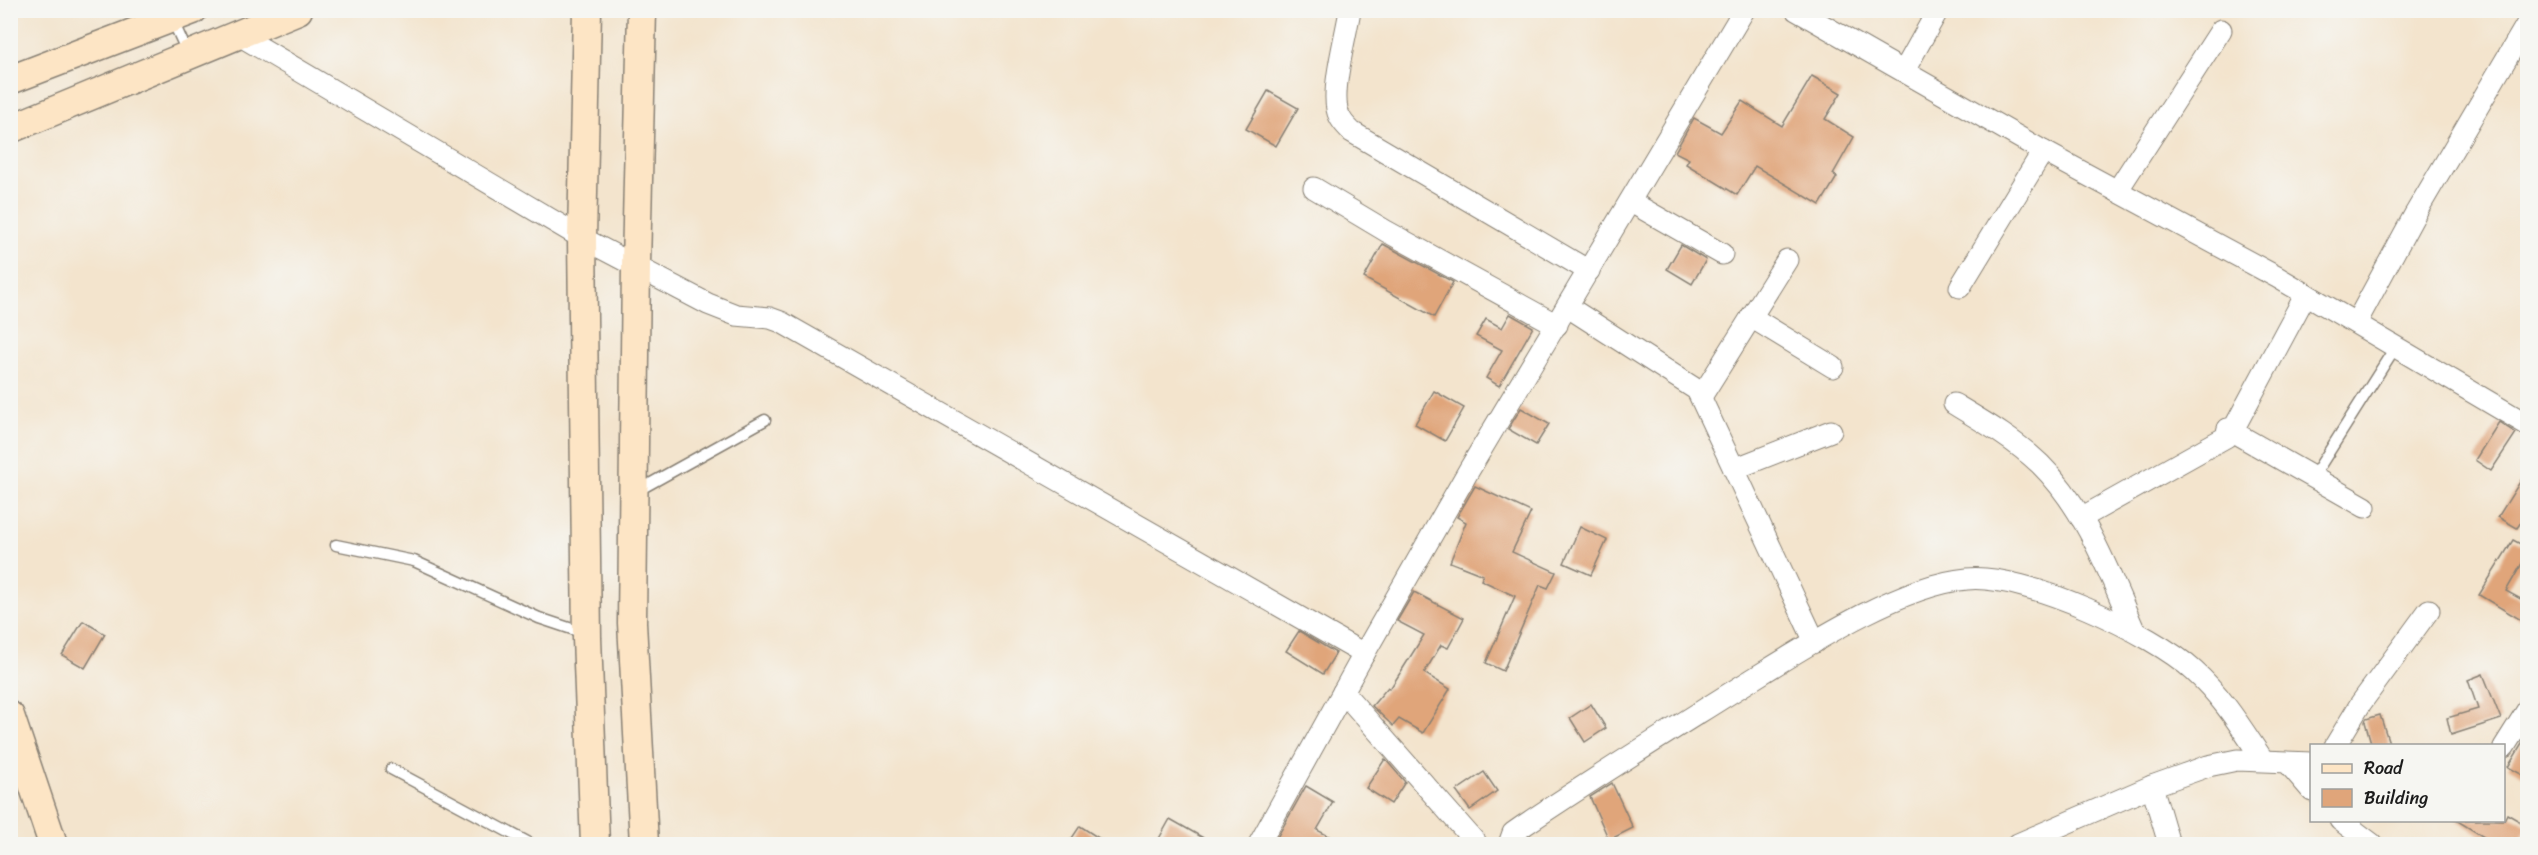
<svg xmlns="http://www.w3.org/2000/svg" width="2538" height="855" viewBox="0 0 2538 855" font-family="Sriracha,sans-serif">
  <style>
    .building { fill: #e0a57a }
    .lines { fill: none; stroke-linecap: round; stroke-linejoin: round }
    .lane-casing { stroke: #888074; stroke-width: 13 }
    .street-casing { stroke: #888074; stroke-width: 23 }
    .secondary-casing { stroke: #888074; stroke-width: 31 }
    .lane { stroke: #fff; stroke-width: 10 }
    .street { stroke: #fff; stroke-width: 21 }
    .secondary { stroke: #fde5c5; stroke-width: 28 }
  </style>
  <rect width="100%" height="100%" fill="#f6f6f2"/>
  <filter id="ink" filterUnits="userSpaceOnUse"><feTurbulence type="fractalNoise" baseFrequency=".0167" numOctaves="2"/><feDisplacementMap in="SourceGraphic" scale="12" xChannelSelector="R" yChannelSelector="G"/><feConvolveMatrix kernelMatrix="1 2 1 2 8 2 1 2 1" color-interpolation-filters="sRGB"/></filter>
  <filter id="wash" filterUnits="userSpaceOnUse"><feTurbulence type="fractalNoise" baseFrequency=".008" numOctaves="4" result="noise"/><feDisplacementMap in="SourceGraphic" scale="24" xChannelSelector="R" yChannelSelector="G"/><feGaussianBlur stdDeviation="1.35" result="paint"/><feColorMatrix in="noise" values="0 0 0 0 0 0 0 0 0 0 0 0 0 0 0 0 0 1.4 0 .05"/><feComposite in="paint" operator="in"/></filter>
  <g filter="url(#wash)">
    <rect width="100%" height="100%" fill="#f3e4cd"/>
    <g id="blocks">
      <!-- building -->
      <g class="building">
        <polygon points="1812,76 1841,93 1825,119 1854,137 1833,174 1837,177 1820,205 1755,166 1737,195 1686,164 1689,159 1675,152 1694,118 1721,133 1742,101 1782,126"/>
        <polygon points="1268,91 1298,108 1276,146 1246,129"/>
        <polygon points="1383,244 1453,282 1434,317 1364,278"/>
        <polygon points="1681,245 1706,260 1692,284 1667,269"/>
        <polygon points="1510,314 1533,327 1499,386 1486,378 1502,350 1476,336 1486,319 1502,328"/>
        <polygon points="1434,391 1464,408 1445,441 1415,424"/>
        <polygon points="1521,408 1549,424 1536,445 1508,429"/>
        <polygon points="2499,422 2516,433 2491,471 2475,460"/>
        <polygon points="2528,469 2528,512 2517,528 2498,517"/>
        <polygon points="1475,486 1531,512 1512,552 1556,572 1548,588 1540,585 1503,671 1486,663 1515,596 1481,580 1483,575 1450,562 1466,522 1457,517"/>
        <polygon points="1580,527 1607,540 1591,575 1564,563"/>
        <polygon points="2513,540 2528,548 2528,553 2506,591 2528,603 2528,609 2521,620 2479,595"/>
        <polygon points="1414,592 1464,618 1448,648 1441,645 1424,673 1450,689 1423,733 1399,719 1393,726 1372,706 1388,687 1390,689 1424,635 1397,621"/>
        <polygon points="83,621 105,634 85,668 62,655"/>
        <polygon points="1299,631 1336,653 1323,674 1286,651"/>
        <polygon points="2483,674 2501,719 2451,735 2447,718 2478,709 2468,680"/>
        <polygon points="1591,704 1606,728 1585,742 1570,718"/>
        <polygon points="2380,715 2390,746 2372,746 2365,722 2366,719"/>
        <polygon points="2528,734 2528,778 2508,767"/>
        <polygon points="1385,759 1405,782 1391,804 1366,788"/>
        <polygon points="1484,772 1497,791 1470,810 1456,791"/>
        <polygon points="1612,783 1633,828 1609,840 1590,797"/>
        <polygon points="1306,786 1333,802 1317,830 1344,844 1278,844 1274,843"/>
        <polygon points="2507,814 2528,826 2519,844 2495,844 2456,820 2504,820"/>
        <polygon points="1170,819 1214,844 1156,844"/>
        <polygon points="1080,826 1108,844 1068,844"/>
      </g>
    </g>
  </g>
  <g filter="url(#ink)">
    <use href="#blocks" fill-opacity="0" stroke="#888074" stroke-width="1.5"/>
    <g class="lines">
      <!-- lane casing -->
      <g class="lane-casing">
        <g id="lane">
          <polyline points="172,19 188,54"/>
          <polyline points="2313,477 2396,346"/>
          <polyline points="637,491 765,420"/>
          <polyline points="336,545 414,561 539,618 587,634"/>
          <polyline points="391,769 531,844"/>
        </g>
      </g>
      <!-- street casing -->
      <g class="street-casing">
        <g id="street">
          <path d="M1350,10C1346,36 1332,86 1337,109C1339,119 1345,125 1352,132L1589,271"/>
          <polyline points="1796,10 2043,151 2277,277 2528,425"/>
          <polyline points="239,35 582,238 708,304 736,315 770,318 781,322 1364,654"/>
          <polyline points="1904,71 1938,10"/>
          <polyline points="1314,188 1386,231 1557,325"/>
          <polyline points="2117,191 2221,30"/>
          <polyline points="1631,202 1722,254"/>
          <polyline points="1960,287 2043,151"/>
          <polyline points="1568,307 1697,390 1815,642"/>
          <polyline points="1751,317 1833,367"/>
          <polyline points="2356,323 2415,214 2528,22"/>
          <polyline points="1701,397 1787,260"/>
          <path d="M1954,404C1984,422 2015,440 2040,464C2086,509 2109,573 2134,630"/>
          <polyline points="2228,429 2365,507"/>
          <polyline points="1734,469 1831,431"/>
          <polyline points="2081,518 2226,437 2228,429 2234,428 2306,294"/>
          <polyline points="1343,692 1477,844"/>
          <polyline points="2335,746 2361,703 2429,610"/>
          <polyline points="2504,747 2528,709"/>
          <polyline points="2288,763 2312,791"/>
          <polyline points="2152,786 2169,844"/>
          <polyline points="2340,820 2372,844"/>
          <polyline points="1259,844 1364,654 1469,470 1744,10"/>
          <path d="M1509,844L1513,833L1523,826C1594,778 1667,733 1740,687C1800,650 1898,585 1967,579C2024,573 2153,633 2194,671C2223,697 2242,729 2263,760"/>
          <polyline points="2018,844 2152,786 2208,766 2237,760 2312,763"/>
        </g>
      </g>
      <!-- secondary casing -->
      <g class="secondary-casing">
        <g id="secondary">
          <polyline points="587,10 582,238 587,638 595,844"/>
          <polyline points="642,10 636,265 632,623 644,844"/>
          <polyline points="10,80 193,10"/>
          <polyline points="10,129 298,10"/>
          <polyline points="10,716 53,844"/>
        </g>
      </g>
      <!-- lane -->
      <use href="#lane" class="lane"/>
      <!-- street -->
      <use href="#street" class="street"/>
      <!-- secondary -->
      <use href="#secondary" class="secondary"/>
    </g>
  </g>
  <!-- margin -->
  <rect width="2538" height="855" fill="none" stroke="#f6f6f2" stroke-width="36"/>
  <!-- legend -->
  <rect x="2310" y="744" width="195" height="78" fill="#f6f6f2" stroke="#9f9f9c" stroke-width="1.5"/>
  <rect x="2322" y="764" width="30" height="9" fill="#fde5c5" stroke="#9f9f9c" stroke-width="1.5"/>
  <text x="2364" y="774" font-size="18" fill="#1c1c1c">Road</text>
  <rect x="2322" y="789" width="30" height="18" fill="#e0a57a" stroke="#9f9f9c" stroke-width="1.5"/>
  <text x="2364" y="804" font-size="18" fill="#1c1c1c">Building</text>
</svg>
